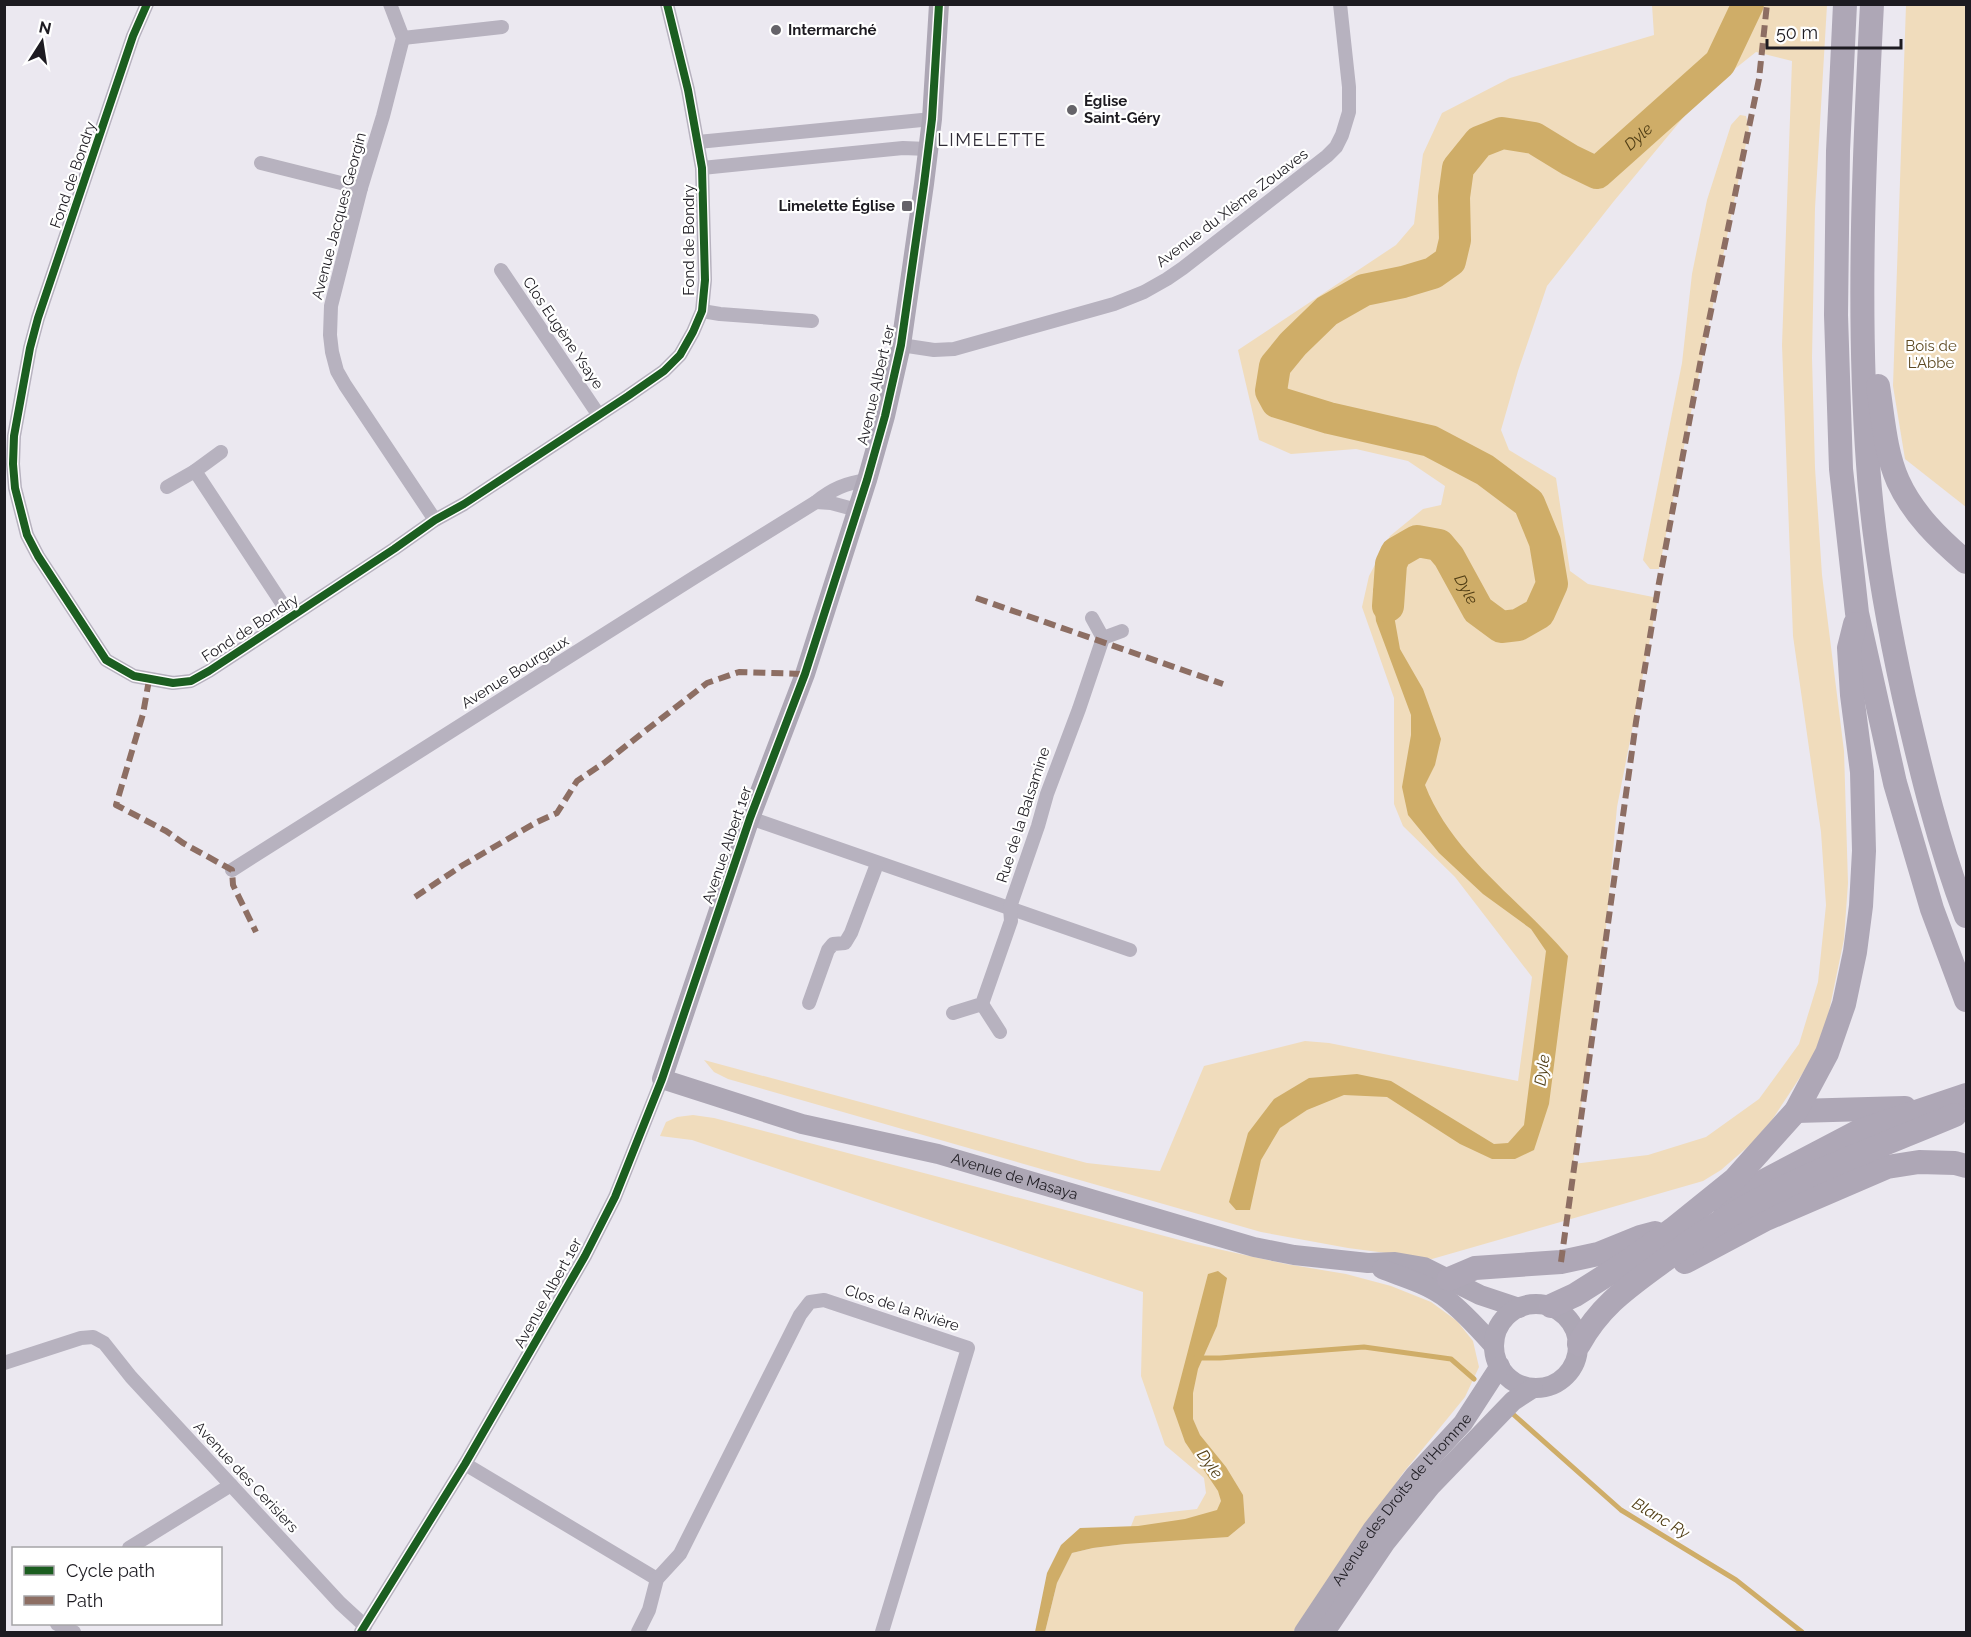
<svg xmlns="http://www.w3.org/2000/svg" width="1971" height="1637" viewBox="0 0 1971 1637" font-family="Raleway,sans-serif">
  <style>
    .green { fill: #f0dcbc; fill-rule: evenodd }
    .water { fill: #cfad68 }
    .lines { fill: none; stroke-linecap: round; stroke-linejoin: round }
    .stream { stroke: #cfad68; stroke-width: 5 }
    .river { stroke: #cfad68; stroke-width: 32 }
    .minor { stroke: #b7b2bf; stroke-width: 14 }
    .secondary { stroke: #ada7b5; stroke-width: 20 }
    .trunk { stroke: #aea7b6; stroke-width: 24 }
    .quiet { stroke: #8d6e63; stroke-width: 6; stroke-dasharray: 12 6; stroke-linecap: butt }
    .cycleway-casing { stroke: #fff; stroke-width: 11 }
    .cycleway { stroke: #1b5e20; stroke-width: 8 }
    .poi-dot { fill: #656369; stroke: #fff; stroke-width: 2 }
    .labels { text-anchor: middle; dominant-baseline: central; stroke-width: 4.5; stroke-linejoin: round; paint-order: stroke }
    .poi-label { font-size: 15px; font-weight: bold; fill: #1d1b21; stroke: #fff; text-anchor: start }
    .street-label { font-size: 15px; fill: #1d1b21; stroke: #fff }
    .park-label { font-size: 15px; fill: #5e4a22; stroke: #fff }
    .water-label { font-size: 16px; font-style: italic; fill: #513e15; stroke: #fff }
    .quarter-label { font-size: 18px; letter-spacing: 1.5px; fill: #302c37; stroke: #fff }
  </style>
  <rect width="100%" height="100%" fill="#ebe8f0"/>
  <!-- green -->
  <g class="green">
    <path d="M1652,5H1827L1815,208L1812,358L1815,468L1822,575L1844,751L1848,883L1844,939L1827,1021L1812,1059L1772,1120L1751,1144L1721,1170L1703,1181L1432,1259L1348,1248L1261,1232L728,1079L714,1072L704,1060L1087,1163L1160,1171L1204,1066L1305,1041L1329,1043L1518,1081L1532,977L1455,877L1403,826L1394,804V698L1362,607L1369,576L1390,536L1423,509L1441,505L1445,486L1408,461L1356,449L1291,454L1259,440L1238,350L1396,245L1414,224L1423,154L1442,113L1510,78L1654,35ZM1756,52L1792,61L1782,345L1793,636L1821,832L1826,905L1818,982L1799,1044L1759,1099L1706,1137L1648,1155L1573,1164L1605,939L1617,807L1658,598L1588,584L1570,571L1556,478L1509,450L1501,430L1518,371L1547,286L1614,201L1702,95Z"/>
    <polygon points="1906,5 1966,5 1966,507 1905,459 1893,386"/>
    <polygon points="1740,115 1746,116 1749,129 1659,569 1650,569 1643,560 1682,363 1692,274 1707,200 1731,125"/>
    <polygon points="693,1115 714,1118 1195,1244 1286,1264 1346,1274 1391,1286 1431,1302 1457,1321 1473,1341 1479,1367 1465,1397 1403,1473 1293,1632 1045,1632 1057,1583 1072,1553 1093,1548 1124,1544 1135,1516 1197,1509 1206,1493 1204,1478 1165,1445 1141,1376 1143,1292 692,1140 660,1136 666,1122 677,1117"/>
  </g>
  <!-- water -->
  <g class="water">
    <path d="M1391,564L1398,569L1393,610L1400,649L1423,689L1441,739L1435,765L1425,785C1452,855 1521,900 1568,956L1549,1104L1534,1150L1515,1159H1492L1460,1144L1387,1097L1344,1095L1307,1110L1280,1128L1261,1160L1250,1210H1236L1229,1202L1248,1133L1274,1099L1309,1078L1357,1074L1391,1081L1494,1144L1508,1143L1524,1125L1546,951L1531,929L1483,894L1439,853L1408,815L1402,787L1411,735V715L1376,621L1373,590L1383,565Z"/>
    <polygon points="1218,1271 1227,1278 1217,1326 1198,1369 1193,1393 1193,1419 1200,1435 1226,1467 1243,1495 1245,1523 1228,1537 1125,1544 1093,1548 1072,1553 1057,1583 1045,1632 1035,1632 1047,1573 1061,1545 1080,1528 1138,1526 1185,1519 1217,1510 1221,1501 1218,1491 1185,1442 1173,1408 1208,1274"/>
  </g>
  <g class="lines">
    <!-- stream -->
    <g class="stream">
      <polyline points="1196,1358 1220,1358 1364,1347 1451,1359 1474,1379"/>
      <polyline points="1514,1415 1621,1510 1736,1580 1802,1632"/>
    </g>
    <!-- river -->
    <path class="river" id="s1" d="M1388,606L1391,564L1396,553L1417,541L1439,545L1449,557L1478,610L1501,627L1518,625L1539,613L1552,584L1545,542L1529,503L1485,470L1430,441L1329,418L1277,402L1271,391L1275,366L1293,344L1327,311L1364,290L1403,282L1433,273L1450,261L1455,240L1454,197L1458,168L1479,142L1502,133L1534,138L1570,160L1597,173L1720,63L1748,4"/>
    <!-- minor -->
    <g class="minor">
      <polyline points="147,4 133,36 38,318 30,348 14,436 13,464 15,488 27,535 38,556 106,660 134,676 173,683 191,681 209,671 394,549 435,520 464,504 628,396 664,371 680,355 693,332 702,311 705,280 702,168 688,90 667,4"/>
      <polyline points="390,4 403,38 383,116 361,188 331,306 330,335 332,352 337,371 345,385 435,520"/>
      <polyline points="403,38 502,27"/>
      <polyline points="698,142 932,119"/>
      <polyline points="261,163 361,188"/>
      <polyline points="702,168 903,148 928,149"/>
      <polyline points="501,270 598,414"/>
      <polyline points="702,311 720,314 812,321"/>
      <polyline points="901,345 934,350 954,349 1114,304 1144,292 1167,279 1183,268 1327,156 1336,147 1342,135 1349,112 1349,87 1340,4"/>
      <polyline points="221,452 195,471 291,617"/>
      <polyline points="167,487 195,471"/>
      <polyline points="816,502 831,503 857,510"/>
      <polyline points="1103,638 1122,631"/>
      <polyline points="750,818 1130,950"/>
      <path d="M232,870L695,577L816,502C832,489 846,483 867,480"/>
      <polyline points="809,1003 828,950 833,944 845,943 851,933 877,864"/>
      <polyline points="982,1004 1000,1032"/>
      <polyline points="953,1013 982,1004 1011,921 1010,907 1038,826 1047,794 1079,709 1103,638 1092,618"/>
      <polyline points="4,1363 81,1338 93,1337 104,1343 131,1377 340,1603 365,1626"/>
      <polyline points="465,1464 657,1579"/>
      <polyline points="129,1548 231,1485"/>
      <polyline points="57,1624 74,1632"/>
      <polyline points="361,1632 465,1464 585,1256 615,1197 662,1079"/>
      <polyline points="638,1632 649,1610 657,1579 680,1554 800,1315 810,1302 824,1300 968,1348 882,1632"/>
    </g>
    <!-- secondary -->
    <g class="secondary">
      <path id="s2" d="M939,4L932,119L924,184L901,345L885,416L867,480L805,674L750,818L662,1079L802,1124L938,1154L1254,1247L1294,1255L1368,1263L1395,1262L1424,1267L1480,1295L1519,1308"/>
      <path d="M1382,1269C1402,1277 1425,1283 1443,1296C1462,1310 1479,1329 1494,1346"/>
      <circle cx="1536" cy="1346" r="42"/>
      <path id="s3" d="M1304,1632L1372,1530L1415,1475L1463,1423L1500,1366"/>
      <polyline points="1325,1632 1386,1542 1431,1486 1513,1401 1533,1388"/>
    </g>
    <!-- trunk -->
    <g class="trunk">
      <polyline points="1845,4 1838,151 1836,315 1841,469 1857,613 1895,783 1932,909 1966,1000"/>
      <path d="M1872,4C1864,157 1857,311 1868,464C1873,542 1887,620 1904,697C1921,771 1939,845 1966,916"/>
      <path d="M1878,386C1883,417 1885,452 1898,481C1913,514 1939,539 1966,562"/>
      <polyline points="1796,1111 1905,1108"/>
      <polyline points="1722,1203 1859,1131 1966,1095"/>
      <polyline points="1685,1262 1766,1219 1887,1167 1919,1162 1955,1163 1966,1166"/>
      <polyline points="1449,1279 1475,1268 1561,1262 1598,1254 1640,1237 1655,1233"/>
      <polyline points="1551,1306 1575,1295 1627,1262 1673,1229 1735,1179 1796,1111 1827,1053 1844,1004 1855,952 1861,906 1864,851 1862,772 1852,695 1849,648 1855,624"/>
      <path d="M1579,1344C1601,1305 1627,1288 1662,1262C1688,1243 1714,1224 1742,1209C1810,1171 1884,1145 1955,1115"/>
    </g>
    <!-- quiet -->
    <g class="quiet">
      <polyline points="976,598 1223,684"/>
      <polyline points="149,680 143,714 116,805 166,831 183,843 232,870 233,885 256,932"/>
      <polyline points="415,897 463,865 537,822 557,813 577,781 604,763 707,683 739,672 805,674"/>
      <polyline points="1561,1262 1636,722 1658,588 1701,359 1759,79 1767,4"/>
    </g>
    <!-- cycleway casing -->
    <g class="cycleway-casing">
      <g id="cycleway">
        <polyline points="147,4 133,36 38,318 30,348 14,436 13,464 15,488 27,535 38,556 106,660 134,676 173,683 191,681 209,671 394,549 435,520 464,504 628,396 664,371 680,355 693,332 702,311 705,280 702,168 688,90 667,4"/>
        <polyline points="361,1632 465,1464 585,1256 615,1197 662,1079 750,818 805,674 867,480 885,416 901,345 924,184 932,119 939,4"/>
      </g>
    </g>
    <!-- cycleway -->
    <use href="#cycleway" class="cycleway"/>
  </g>
  <!-- markers -->
  <g class="poi-dot">
    <circle cx="776" cy="30" r="6"/>
    <circle cx="1072" cy="110" r="6"/>
    <rect x="901" y="200" width="12" height="12" rx="3"/>
  </g>
  <g class="labels">
    <!-- poi labels -->
    <g class="poi-label">
      <text x="788" y="30">Intermarché</text>
      <text x="1084" y="101">Église<tspan x="1084" dy="17">Saint-Géry</tspan></text>
      <text x="895" y="206" text-anchor="end">Limelette Église</text>
    </g>
    <!-- street labels -->
    <g class="street-label">
      <text transform="translate(73 175) rotate(-71)">Fond de Bondry</text>
      <text transform="translate(1232 208) rotate(-37)">Avenue du XIème Zouaves</text>
      <text transform="translate(339 216) rotate(-75)">Avenue Jacques Georgin</text>
      <text transform="translate(689 240) rotate(-90)">Fond de Bondry</text>
      <text transform="translate(563 333) rotate(56)">Clos Eugène Ysaye</text>
      <text transform="translate(876 385) rotate(-77)">Avenue Albert 1er</text>
      <text transform="translate(250 628) rotate(-33)">Fond de Bondry</text>
      <text transform="translate(515 672) rotate(-32)">Avenue Bourgaux</text>
      <text transform="translate(1023 815) rotate(-72)">Rue de la Balsamine</text>
      <text transform="translate(727 845) rotate(-71)">Avenue Albert 1er</text>
      <text stroke="none"><textPath href="#s2" startOffset="1482">Avenue de Masaya</textPath></text>
      <text transform="translate(548 1293) rotate(-61)">Avenue Albert 1er</text>
      <text transform="translate(902 1308) rotate(18)">Clos de la Rivière</text>
      <text transform="translate(246 1477) rotate(47)">Avenue des Cerisiers</text>
      <text stroke="none"><textPath href="#s3" startOffset="165">Avenue des Droits de l'Homme</textPath></text>
    </g>
    <!-- park labels -->
    <g class="park-label">
      <text x="1931" y="346">Bois de<tspan x="1931" dy="17">L'Abbe</tspan></text>
    </g>
    <!-- water labels -->
    <g class="water-label">
      <text stroke="none"><textPath href="#s1" startOffset="1198">Dyle</textPath></text>
      <text stroke="none"><textPath href="#s1" startOffset="153">Dyle</textPath></text>
      <text transform="translate(1542 1070) rotate(-82)">Dyle</text>
      <text transform="translate(1210 1464) rotate(54)">Dyle</text>
      <text transform="translate(1661 1518) rotate(31)">Blanc Ry</text>
    </g>
    <!-- quarter labels -->
    <g class="quarter-label">
      <text x="992" y="139">LIMELETTE</text>
    </g>
  </g>
  <!-- border -->
  <rect width="1971" height="1637" fill="none" stroke="#1d1b21" stroke-width="12"/>
  <!-- legend -->
  <rect x="12" y="1547" width="210" height="78" fill="#ffffff" stroke="#a5a4a6" stroke-width="1.5"/>
  <rect x="24" y="1566" width="30" height="9" fill="#1b5e20" stroke="#a5a4a6" stroke-width="1.5"/>
  <text x="66" y="1577" font-size="18" fill="#1d1b21">Cycle path</text>
  <rect x="24" y="1596" width="30" height="9" fill="#8d6e63" stroke="#a5a4a6" stroke-width="1.5"/>
  <text x="66" y="1607" font-size="18" fill="#1d1b21">Path</text>
  <!-- north arrow -->
  <g transform="translate(42 42) rotate(12)" stroke="#ffffff" stroke-width="4.5" paint-order="stroke">
  <path d="M0-4.5L10 22L0 15L-10 22Z" fill="#1d1b21"/>
  <text y="-9" font-size="16" font-weight="bold" text-anchor="middle" fill="#1d1b21">N</text>
  </g>
  <!-- scale -->
  <path d="M1767 39v9h134v-9" fill="none" stroke="#1d1b21" stroke-width="3"/>
  <text x="1776" y="39" font-size="18" fill="#1d1b21" stroke="#ffffff" stroke-width="4.5" paint-order="stroke">50 m</text>
</svg>
